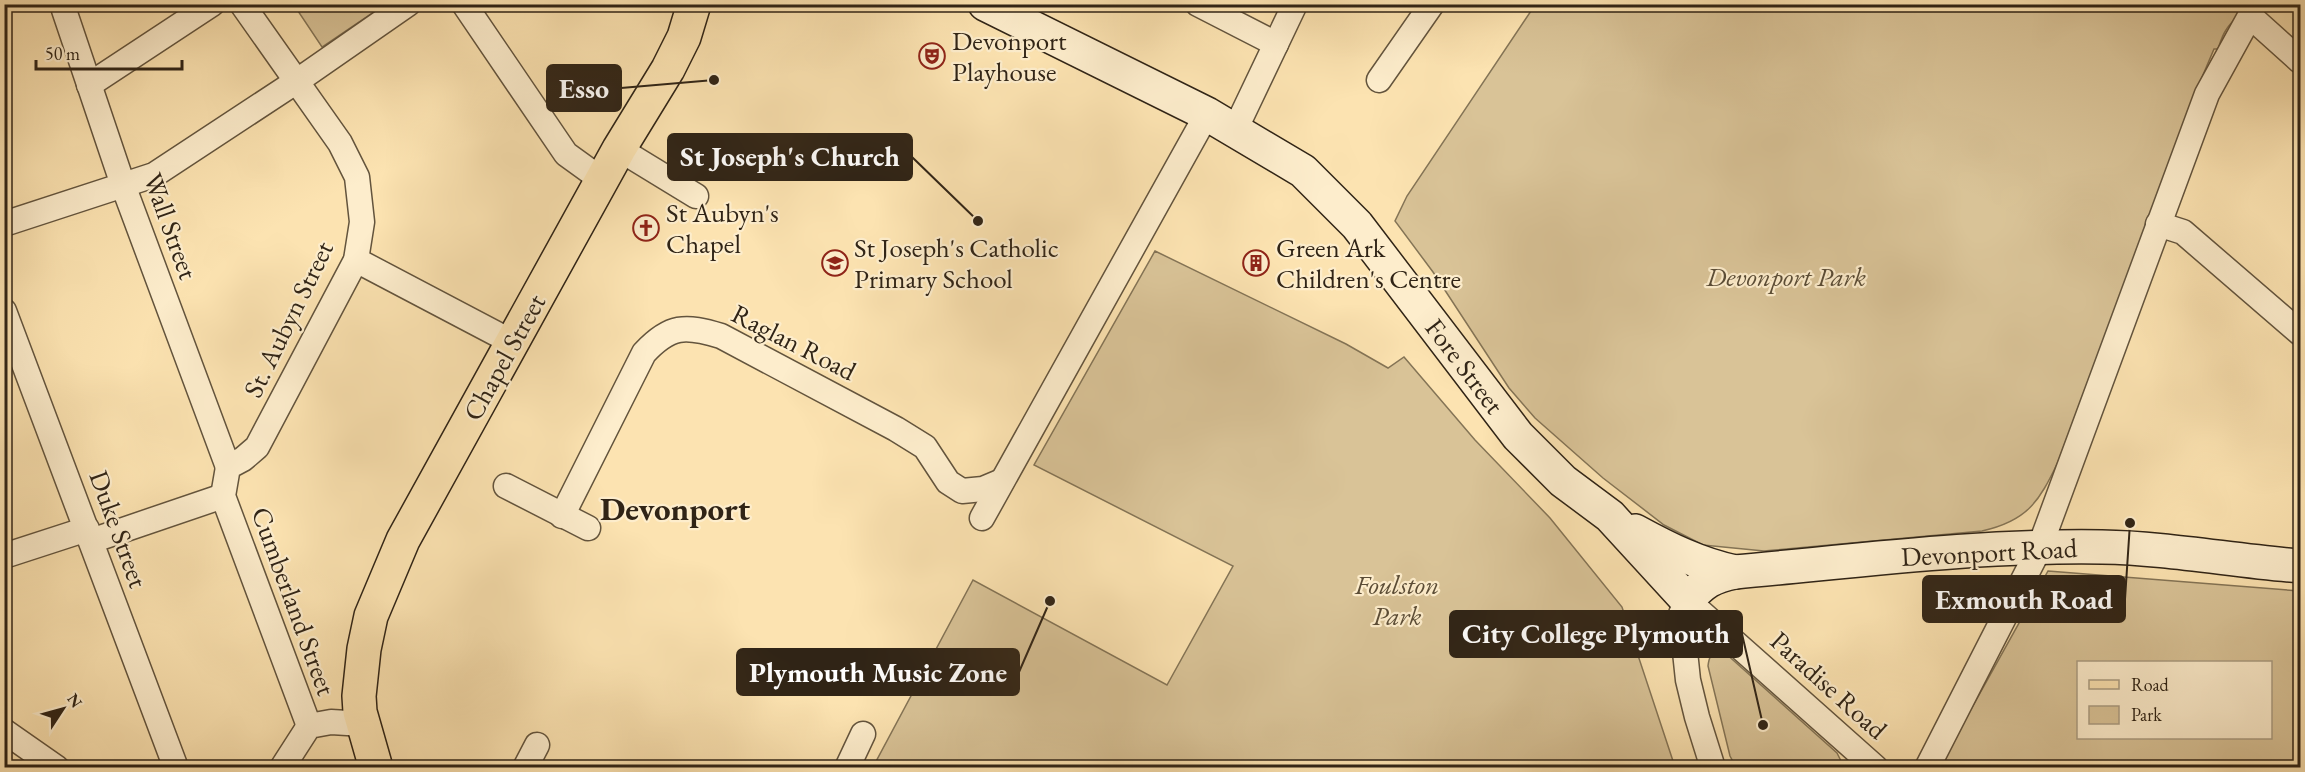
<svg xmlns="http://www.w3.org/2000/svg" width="2305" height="772" viewBox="0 0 2305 772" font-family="'EB Garamond',serif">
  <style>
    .green { fill: #d9c397; stroke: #847456; stroke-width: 1.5; fill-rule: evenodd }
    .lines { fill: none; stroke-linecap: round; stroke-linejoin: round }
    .street-casing { stroke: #63543d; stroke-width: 27 }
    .secondary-casing { stroke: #302416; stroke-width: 36 }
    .primary-casing { stroke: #302416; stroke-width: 36 }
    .street { stroke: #fdedcc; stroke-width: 24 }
    .secondary { stroke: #fdedcc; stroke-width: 33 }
    .primary { stroke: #fce3b1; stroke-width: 33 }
    .labels { text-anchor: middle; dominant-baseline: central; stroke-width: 4.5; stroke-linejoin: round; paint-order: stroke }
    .poi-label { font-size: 27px; fill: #302416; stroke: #fdedcc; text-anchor: start }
    .street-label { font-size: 27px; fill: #302416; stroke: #fdedcc }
    .park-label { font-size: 27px; font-style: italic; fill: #5a4c36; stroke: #fdedcc }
    .district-label { font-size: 33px; font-weight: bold; fill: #302416; stroke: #fdedcc }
    .leader { fill: none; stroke: #302416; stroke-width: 2 }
    .callout-dot { fill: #302416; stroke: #fdedcc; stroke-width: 2 }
    .callout { fill: #302416; stroke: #302416; stroke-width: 2 }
    .callout-label { font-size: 28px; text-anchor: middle; font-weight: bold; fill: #fff }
  </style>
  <rect width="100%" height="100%" fill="#fce3b1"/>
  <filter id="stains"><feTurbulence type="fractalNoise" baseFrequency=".00333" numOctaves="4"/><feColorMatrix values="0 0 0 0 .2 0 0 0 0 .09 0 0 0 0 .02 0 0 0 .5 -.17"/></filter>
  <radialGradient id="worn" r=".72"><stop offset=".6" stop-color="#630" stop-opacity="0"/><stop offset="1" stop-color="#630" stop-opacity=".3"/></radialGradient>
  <!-- green -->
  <g class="green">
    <polygon points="294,5 384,5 322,47"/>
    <path d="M1535,5H2240C2241,17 2231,21 2226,30C2222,36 2220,43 2218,49H2214L2197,89L2058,462C2039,502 2027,521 1982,531L1764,551L1703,545L1664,525L1603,478L1535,418L1509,388L1433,272L1395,221L1407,196Z"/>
    <polygon points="1155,251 1346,344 1388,368 1404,357 1475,440 1550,518 1622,607 1675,767 873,767 973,580 1167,685 1233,566 1034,465"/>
    <path d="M2048,571L2300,591V745L2292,767L1943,768L1945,756ZM2078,662H2270V738H2078Z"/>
    <path d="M1719,651L1724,652L1837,753L1844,767H1736L1730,756L1708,666C1709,657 1711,653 1719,651Z"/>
  </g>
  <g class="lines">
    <!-- street casing -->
    <g class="street-casing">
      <g id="street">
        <polyline points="64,4 64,10 123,185 228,467"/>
        <polyline points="242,4 340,143 357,177 362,222 356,260 257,447 243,459 228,467 223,496 309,726"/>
        <polyline points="464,4 566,154 602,180"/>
        <polyline points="1198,4 1276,44"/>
        <polyline points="2250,16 2300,61"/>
        <polyline points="1379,80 1432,4"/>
        <polyline points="89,85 212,4"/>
        <polyline points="1235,130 1295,4"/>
        <polyline points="619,149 696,196"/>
        <polyline points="4,224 154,175 300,79 408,4"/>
        <polyline points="2158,224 2183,232 2300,333"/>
        <polyline points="356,260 512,342"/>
        <polyline points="4,311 176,768"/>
        <polyline points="506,486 588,528"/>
        <path d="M562,516L644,353C670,325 685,325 721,336L896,429L925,447L948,482L962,491L983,489L1002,481"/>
        <polyline points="982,518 1207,114"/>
        <polyline points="91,541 223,496"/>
        <polyline points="4,556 87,529"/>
        <polyline points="4,731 57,768"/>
        <polyline points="282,768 309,726 331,722 364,724"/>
        <polyline points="525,768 537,745"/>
        <polyline points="847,768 863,734"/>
        <polyline points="1713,768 1697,717 1688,680 1681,614 1687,600 1876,768"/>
        <polyline points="1927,768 2039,549 2207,94 2250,16 2254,4"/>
      </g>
    </g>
    <!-- secondary casing -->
    <g class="secondary-casing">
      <g id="secondary">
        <path d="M985,4L1207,114L1303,171L1357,225L1518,436L1563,481L1610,516L1687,600C1704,582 1711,577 1735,572C1857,561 1979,545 2102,547C2168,548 2234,561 2300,566"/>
        <path d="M1635,531C1668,549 1698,564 1735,572"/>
      </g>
    </g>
    <!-- primary casing -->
    <g class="primary-casing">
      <polyline id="primary" points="376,768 360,712 359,696 364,649 371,616 403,540 619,149 668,69 684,37 694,4"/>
    </g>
    <!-- street -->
    <use href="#street" class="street"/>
    <!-- secondary -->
    <use href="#secondary" class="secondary"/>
    <!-- primary -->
    <use href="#primary" class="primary"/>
  </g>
  <!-- icons -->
  <defs>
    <g id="theatre-ring" transform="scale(1.35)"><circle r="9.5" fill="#fdedcc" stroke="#8f2418" stroke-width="1.5"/><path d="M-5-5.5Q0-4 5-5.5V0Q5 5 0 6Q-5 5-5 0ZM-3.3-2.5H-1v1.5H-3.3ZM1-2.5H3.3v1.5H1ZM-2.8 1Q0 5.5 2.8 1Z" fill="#8f2418"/></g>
    <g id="church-ring" transform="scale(1.35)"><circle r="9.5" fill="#fdedcc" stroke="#8f2418" stroke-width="1.5"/><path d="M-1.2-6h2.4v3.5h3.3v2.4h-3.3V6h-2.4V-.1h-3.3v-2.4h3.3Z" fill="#8f2418"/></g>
    <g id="school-ring" transform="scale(1.35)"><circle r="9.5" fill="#fdedcc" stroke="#8f2418" stroke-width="1.5"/><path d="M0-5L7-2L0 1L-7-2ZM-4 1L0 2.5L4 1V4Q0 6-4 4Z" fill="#8f2418"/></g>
    <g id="building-ring" transform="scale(1.35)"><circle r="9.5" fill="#fdedcc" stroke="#8f2418" stroke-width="1.5"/><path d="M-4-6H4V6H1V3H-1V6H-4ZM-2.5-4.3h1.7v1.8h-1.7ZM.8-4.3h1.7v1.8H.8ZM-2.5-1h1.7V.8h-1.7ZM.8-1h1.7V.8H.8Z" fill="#8f2418"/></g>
  </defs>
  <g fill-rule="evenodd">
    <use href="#theatre-ring" x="932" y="56"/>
    <use href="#church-ring" x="646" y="228"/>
    <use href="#school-ring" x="835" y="263"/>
    <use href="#building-ring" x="1256" y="263"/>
  </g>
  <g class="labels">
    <!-- poi labels -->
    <g class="poi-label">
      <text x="952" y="40">Devonport<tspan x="952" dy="31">Playhouse</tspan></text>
      <text x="666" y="212">St Aubyn's<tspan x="666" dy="31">Chapel</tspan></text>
      <text x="854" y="247">St Joseph's Catholic<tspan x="854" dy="31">Primary School</tspan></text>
      <text x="1276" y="247">Green Ark<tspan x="1276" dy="31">Children's Centre</tspan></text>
    </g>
    <!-- street labels -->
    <g class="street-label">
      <text transform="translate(171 226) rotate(70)">Wall Street</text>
      <text transform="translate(288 319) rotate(-64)">St. Aubyn Street</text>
      <text transform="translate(794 342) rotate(27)">Raglan Road</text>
      <text transform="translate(504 357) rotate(-61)">Chapel Street</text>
      <text transform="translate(1465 366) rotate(53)">Fore Street</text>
      <text transform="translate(119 529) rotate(70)">Duke Street</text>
      <text transform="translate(1989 552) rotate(-3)">Devonport Road</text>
      <text transform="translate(294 601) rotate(70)">Cumberland Street</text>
      <text transform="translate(1829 685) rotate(42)">Paradise Road</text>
    </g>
    <!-- park labels -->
    <g class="park-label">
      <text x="1786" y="276">Devonport Park</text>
      <text x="1397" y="584">Foulston<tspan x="1397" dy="31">Park</tspan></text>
    </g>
    <!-- district labels -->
    <g class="district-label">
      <text x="675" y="508">Devonport</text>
    </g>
  </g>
  <!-- callouts -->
  <path class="leader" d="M714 80L621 88M978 221L912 157M2130 523L2125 599M1763 725L1742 634M1050 601L1019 672"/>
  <g class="callout-dot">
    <circle cx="714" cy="80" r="6"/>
    <circle cx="978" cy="221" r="6"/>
    <circle cx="2130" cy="523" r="6"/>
    <circle cx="1763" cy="725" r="6"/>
    <circle cx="1050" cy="601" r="6"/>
  </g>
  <g class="callout">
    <rect x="547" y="65" width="74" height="46" rx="6"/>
    <rect x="668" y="134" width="244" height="46" rx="6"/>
    <rect x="1923" y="576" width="202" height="46" rx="6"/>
    <rect x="1450" y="611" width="292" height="46" rx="6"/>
    <rect x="737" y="649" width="282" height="46" rx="6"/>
  </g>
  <g class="callout-label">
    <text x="584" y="98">Esso</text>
    <text x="790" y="166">St Joseph's Church</text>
    <text x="2024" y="609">Exmouth Road</text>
    <text x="1596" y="643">City College Plymouth</text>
    <text x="878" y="682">Plymouth Music Zone</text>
  </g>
  <!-- margin -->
  <rect width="2305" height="772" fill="none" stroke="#fce3b1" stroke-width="24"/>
  <rect x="6" y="6" width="2293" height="760" fill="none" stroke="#302416" stroke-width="3"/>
  <rect x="12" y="12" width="2281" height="748" fill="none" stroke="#302416" stroke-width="1.5"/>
  <!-- legend -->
  <rect x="2077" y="661" width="195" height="78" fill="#fdedcc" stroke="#ab9d83" stroke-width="1.5"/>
  <rect x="2089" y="680" width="30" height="9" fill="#fce3b1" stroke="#ab9d83" stroke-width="1.5"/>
  <text x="2131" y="691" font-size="18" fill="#302416">Road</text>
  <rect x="2089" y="706" width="30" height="18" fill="#d9c397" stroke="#ab9d83" stroke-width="1.5"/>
  <text x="2131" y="721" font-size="18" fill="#302416">Park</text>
  <!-- north arrow -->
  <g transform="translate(63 709) rotate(54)" stroke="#fdedcc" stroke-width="4.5" paint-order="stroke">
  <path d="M0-4.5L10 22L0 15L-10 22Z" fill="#302416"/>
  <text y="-9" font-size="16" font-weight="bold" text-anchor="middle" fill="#302416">N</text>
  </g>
  <!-- scale -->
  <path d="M36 60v9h146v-9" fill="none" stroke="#302416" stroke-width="3"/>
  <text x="45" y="60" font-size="18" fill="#302416" stroke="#fdedcc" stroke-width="4.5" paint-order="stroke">50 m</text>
  <rect width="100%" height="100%" filter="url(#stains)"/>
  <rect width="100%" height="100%" fill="url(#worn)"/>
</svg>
